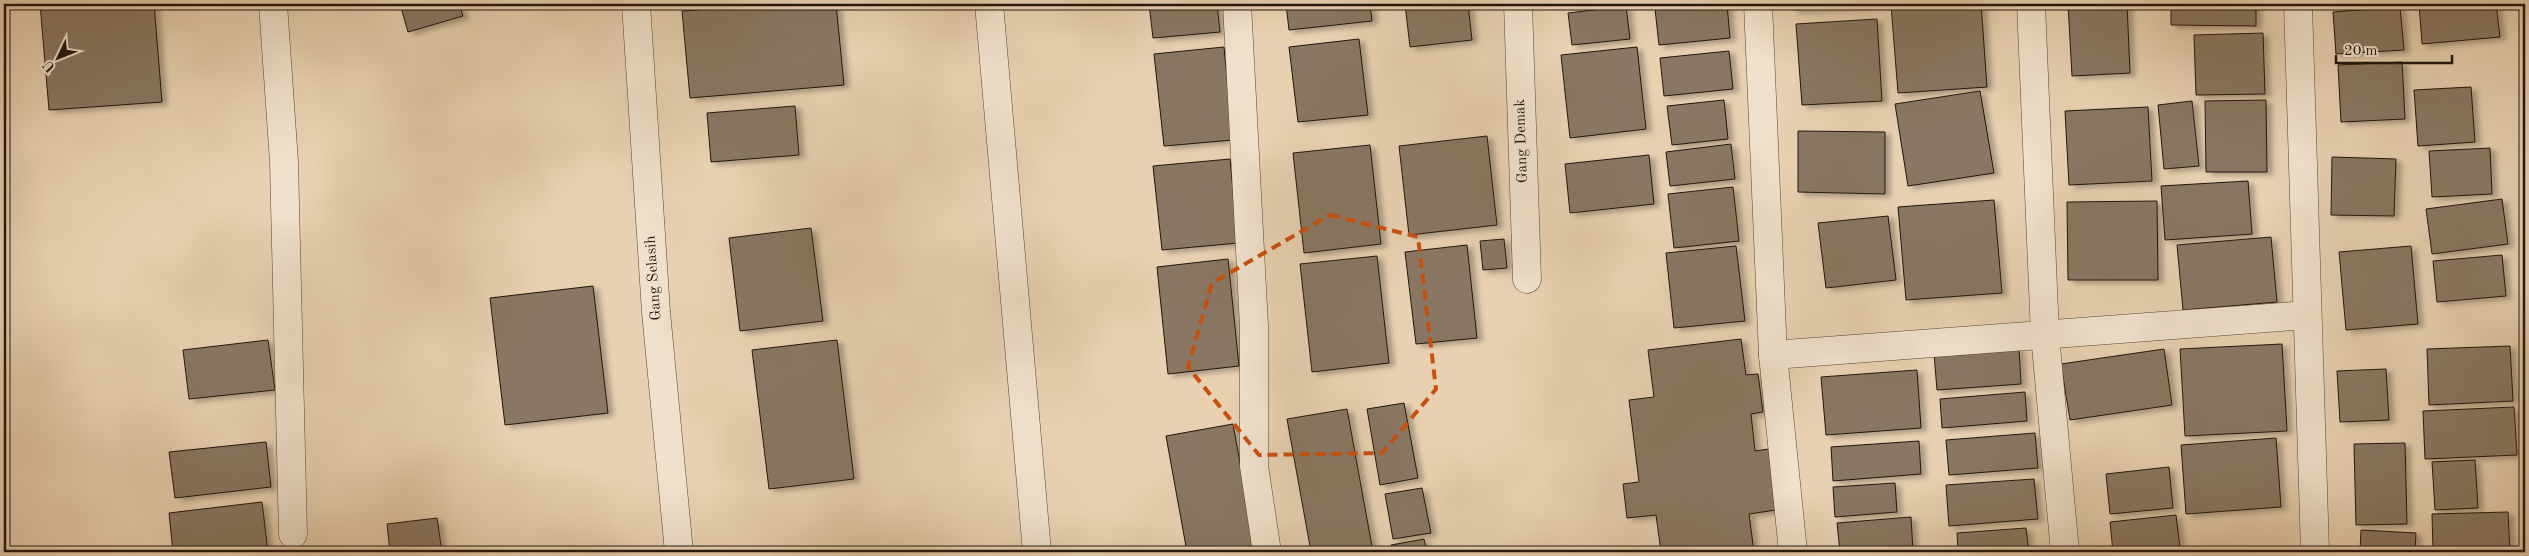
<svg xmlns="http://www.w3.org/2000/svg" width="2529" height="556" viewBox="0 0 2529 556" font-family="'Old Standard TT',serif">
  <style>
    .building { fill: #897763; stroke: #22160e; filter: url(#shadow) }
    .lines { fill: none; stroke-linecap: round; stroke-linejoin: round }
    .minor-casing { stroke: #544537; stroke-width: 29 }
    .minor { stroke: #f0e1cc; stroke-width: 28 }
    .marked { fill: none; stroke: #ca4f0c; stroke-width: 4; stroke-dasharray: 10 6; stroke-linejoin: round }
    .labels { text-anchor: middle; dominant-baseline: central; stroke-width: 4; stroke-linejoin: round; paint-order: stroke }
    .street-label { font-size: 15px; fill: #22160e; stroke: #f0e1cc }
  </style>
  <defs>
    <filter id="shadow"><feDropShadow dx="5.5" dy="3" stdDeviation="2.5" flood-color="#0004"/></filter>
  </defs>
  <rect width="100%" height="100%" fill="#e8d1b1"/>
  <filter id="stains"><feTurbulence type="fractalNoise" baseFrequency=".004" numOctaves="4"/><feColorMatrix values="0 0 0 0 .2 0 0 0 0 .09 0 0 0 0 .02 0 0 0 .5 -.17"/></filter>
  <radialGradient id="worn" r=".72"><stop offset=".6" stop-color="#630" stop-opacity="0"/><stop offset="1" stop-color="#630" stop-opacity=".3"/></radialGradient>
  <!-- building -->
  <g class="building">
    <polygon points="40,4 154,4 162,102 49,110"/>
    <polygon points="400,4 459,4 463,16 408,32"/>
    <polygon points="776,4 836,4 844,85 690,98 682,11"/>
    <polygon points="1149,4 1217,4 1220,32 1153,38"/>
    <polygon points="1286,4 1370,4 1372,21 1289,30"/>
    <polygon points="1405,4 1468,4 1472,40 1410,47"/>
    <polygon points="1708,4 1727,4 1730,38 1659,45 1655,9"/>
    <polygon points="1792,4 1880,4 1881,5 1793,10"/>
    <polygon points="1910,4 1981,4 1987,87 1898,93 1891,5"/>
    <polygon points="2068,4 2127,4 2130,73 2072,76"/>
    <polygon points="2171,4 2256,4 2256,26 2171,25"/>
    <polygon points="2419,4 2496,4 2500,37 2422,44"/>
    <polygon points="1626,6 1630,39 1572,45 1568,13"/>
    <polygon points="2400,7 2404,50 2336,54 2333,12"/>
    <polygon points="1877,19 1882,101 1802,105 1796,24"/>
    <polygon points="2263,33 2265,94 2196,95 2194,35"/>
    <polygon points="1359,39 1368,115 1298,122 1289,47"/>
    <polygon points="1224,47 1233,140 1164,146 1154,54"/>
    <polygon points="1637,47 1646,129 1570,138 1561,55"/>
    <polygon points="1729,51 1733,89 1664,96 1660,58"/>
    <polygon points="2402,62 2405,119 2341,122 2338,65"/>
    <polygon points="2471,87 2475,142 2418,146 2414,90"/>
    <polygon points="1980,91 1994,173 1908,186 1895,104"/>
    <polygon points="1724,100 1728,139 1672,145 1667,106"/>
    <polygon points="2266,100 2267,172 2206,172 2205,101"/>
    <polygon points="2192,101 2199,166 2164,169 2158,105"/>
    <polygon points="795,106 799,155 711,162 707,113"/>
    <polygon points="2148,107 2152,181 2069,185 2065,111"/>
    <polygon points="1798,131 1885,132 1885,194 1798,192"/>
    <polygon points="1487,136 1497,225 1409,235 1399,146"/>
    <polygon points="1731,144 1735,179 1670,186 1666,152"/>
    <polygon points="1370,145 1381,244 1304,253 1293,153"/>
    <polygon points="2490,148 2492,194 2432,197 2429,151"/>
    <polygon points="1649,155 1654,204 1570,213 1565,164"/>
    <polygon points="2332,157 2396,159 2394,216 2331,215"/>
    <polygon points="1230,159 1238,243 1162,250 1153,166"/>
    <polygon points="2248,181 2252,234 2165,240 2161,186"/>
    <polygon points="1733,187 1739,241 1674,248 1668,194"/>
    <polygon points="2502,199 2508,244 2432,254 2426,209"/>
    <polygon points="1994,200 2002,293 1906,300 1898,207"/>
    <polygon points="2157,201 2158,280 2068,280 2067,202"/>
    <polygon points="1888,216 1896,280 1826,288 1818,223"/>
    <polygon points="811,228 823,321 740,331 729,238"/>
    <polygon points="2271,237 2277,302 2183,310 2177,245"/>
    <polygon points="1504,239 1507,268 1483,270 1480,241"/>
    <polygon points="1467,245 1477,338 1416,344 1405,252"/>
    <polygon points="1736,246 1745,321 1674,328 1666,253"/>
    <polygon points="2411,246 2418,324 2346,330 2339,252"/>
    <polygon points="2502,255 2506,296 2437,302 2433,261"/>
    <polygon points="1377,256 1389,363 1312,372 1300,264"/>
    <polygon points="1228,259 1239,366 1168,374 1157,267"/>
    <polygon points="593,286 608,413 505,425 490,298"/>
    <polygon points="1741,339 1746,375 1758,374 1763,412 1751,414 1755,451 1769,449 1776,510 1749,514 1754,552 1661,552 1656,515 1627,518 1623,484 1639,482 1629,400 1654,397 1648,350"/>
    <polygon points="268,340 275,390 189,399 183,350"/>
    <polygon points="837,340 854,479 769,489 752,350"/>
    <polygon points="2282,344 2287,431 2185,436 2180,349"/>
    <polygon points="2510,346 2513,401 2429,405 2427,349"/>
    <polygon points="2019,348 2021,384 1937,390 1934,354"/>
    <polygon points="2164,349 2172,405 2070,420 2061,364"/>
    <polygon points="2386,369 2389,420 2340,422 2337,371"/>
    <polygon points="1917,370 1921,428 1826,435 1821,377"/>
    <polygon points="2025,392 2027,421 1942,428 1940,399"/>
    <polygon points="1404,403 1418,478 1380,485 1367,409"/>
    <polygon points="2514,407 2517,455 2425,459 2423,411"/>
    <polygon points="1347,409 1373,552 1311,552 1287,419"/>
    <polygon points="1233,424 1256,552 1187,552 1166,436"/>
    <polygon points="2035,433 2038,468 1949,475 1946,440"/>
    <polygon points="2276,438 2281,507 2186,514 2181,445"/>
    <polygon points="1919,441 1921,474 1833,481 1831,447"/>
    <polygon points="266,442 271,487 175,498 169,452"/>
    <polygon points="2405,443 2407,524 2356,525 2354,444"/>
    <polygon points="2475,460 2478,508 2435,510 2432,462"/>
    <polygon points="2169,467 2173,508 2110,514 2106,474"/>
    <polygon points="2034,479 2038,519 1949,526 1946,485"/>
    <polygon points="1895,483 1897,512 1835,517 1833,487"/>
    <polygon points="1422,488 1431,533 1393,539 1385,494"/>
    <polygon points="262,502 268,552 173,552 169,513"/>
    <polygon points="2508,512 2510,552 2433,552 2432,514"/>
    <polygon points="2176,515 2180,548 2113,552 2110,522"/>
    <polygon points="1911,517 1913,552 1840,552 1837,523"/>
    <polygon points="437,518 442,552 390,552 387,524"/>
    <polygon points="2026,528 2029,552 1958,552 1957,533"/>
    <polygon points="2361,530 2416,533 2415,552 2360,552"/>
    <polygon points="1424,539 1427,552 1393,552 1391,545"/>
  </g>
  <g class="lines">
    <!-- minor casing -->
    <g class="minor-casing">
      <g id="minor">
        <polyline points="273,4 284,162 293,534"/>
        <polyline points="636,4 656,312 679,552"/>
        <polyline points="989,4 1037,552"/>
        <polyline points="1237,4 1254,326 1254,466 1267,552"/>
        <polyline points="1518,4 1527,279"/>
        <polyline points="1758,4 1773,355 1793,552"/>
        <polyline points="2031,4 2045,335 2065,552"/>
        <polyline points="2298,4 2315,552"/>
        <polyline points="1773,355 2307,315"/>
      </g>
    </g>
    <!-- minor -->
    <use href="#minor" class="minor"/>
  </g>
  <!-- marked area -->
  <path class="marked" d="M1330,215L1418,237L1436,389L1382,453L1259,455L1188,367L1212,283Z"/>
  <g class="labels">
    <!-- street labels -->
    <g class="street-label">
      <text transform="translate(1522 141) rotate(-92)">Gang Demak</text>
      <text transform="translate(654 278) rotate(-94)">Gang Selasih</text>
    </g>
  </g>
  <!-- margin -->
  <rect width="2529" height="556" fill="none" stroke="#e8d1b1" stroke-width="20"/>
  <rect x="5" y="5" width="2519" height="546" fill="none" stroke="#22160e" stroke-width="2.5"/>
  <rect x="10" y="10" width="2509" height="536" fill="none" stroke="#22160e"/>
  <!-- north arrow -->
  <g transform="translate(58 58) rotate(227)" stroke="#f0e1cc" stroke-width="4" paint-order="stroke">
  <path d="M0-4L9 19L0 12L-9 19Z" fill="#22160e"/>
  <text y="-8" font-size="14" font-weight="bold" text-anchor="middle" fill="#22160e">U</text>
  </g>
  <!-- scale -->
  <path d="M2336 55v8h116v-8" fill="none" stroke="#22160e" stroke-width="2.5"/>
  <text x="2344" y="55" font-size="15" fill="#22160e" stroke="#f0e1cc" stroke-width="4" paint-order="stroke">20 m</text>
  <rect width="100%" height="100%" filter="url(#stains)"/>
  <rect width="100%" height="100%" fill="url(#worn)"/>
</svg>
